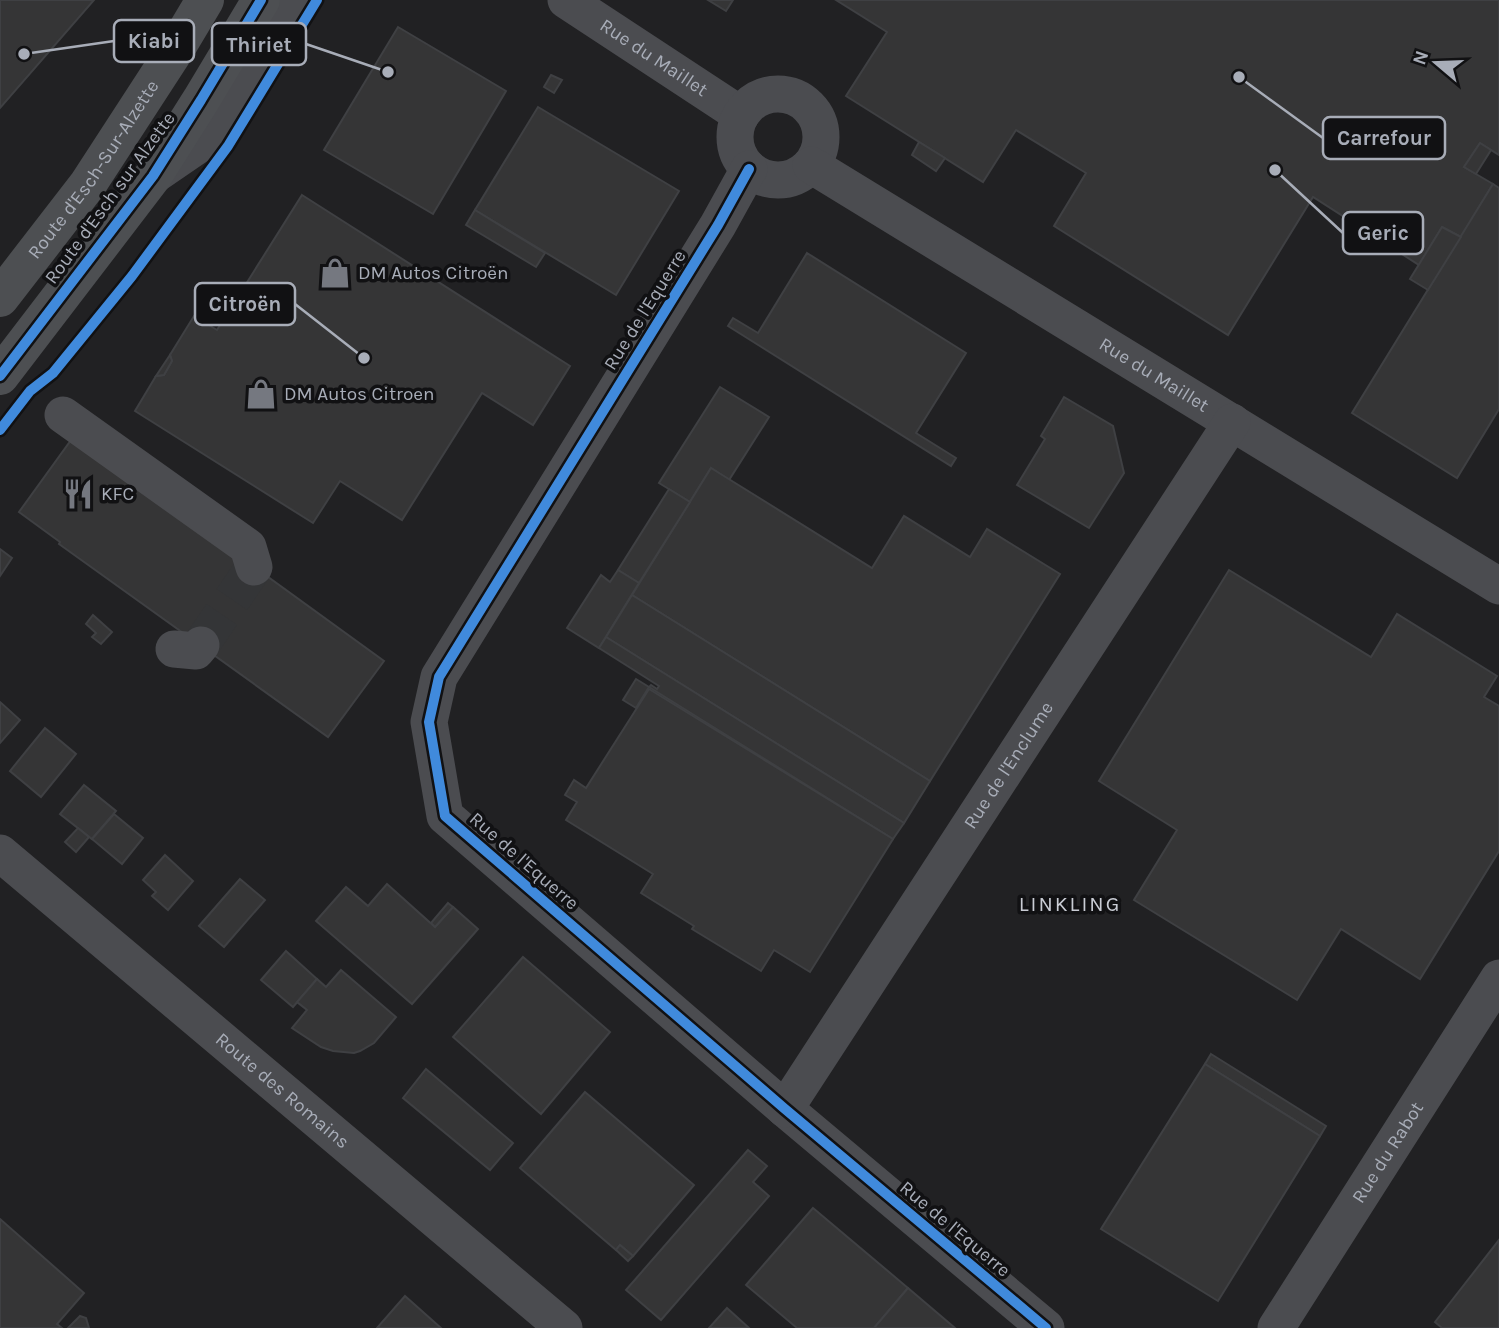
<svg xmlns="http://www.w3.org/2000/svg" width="1499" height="1328" viewBox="0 0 1499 1328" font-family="Karla,sans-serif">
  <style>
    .built { fill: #212123 }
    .building { fill: #353536; stroke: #3f4043; stroke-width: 2 }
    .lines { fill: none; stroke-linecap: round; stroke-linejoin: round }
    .minor-tunnel { stroke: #343537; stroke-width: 37; stroke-dasharray: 37 18; stroke-linecap: butt }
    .minor { stroke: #4b4c50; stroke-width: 37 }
    .major { stroke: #4d4f52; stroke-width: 38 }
    .cycleway-casing { stroke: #111113; stroke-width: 15 }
    .cycleway { stroke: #408adc; stroke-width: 10 }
    .labels { text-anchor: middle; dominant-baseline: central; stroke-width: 7; stroke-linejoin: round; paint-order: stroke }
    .street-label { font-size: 19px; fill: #a8adb8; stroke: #111113 }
    .poi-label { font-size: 19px; fill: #a8adb8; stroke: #111113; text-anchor: start }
    .neighbourhood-label { font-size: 21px; letter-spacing: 2px; fill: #c9ccd4; stroke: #111113 }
    .leader { fill: none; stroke: #a8adb8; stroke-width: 2.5 }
    .callout-dot { fill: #a8adb8; stroke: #111113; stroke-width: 2.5 }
    .callout { fill: #111113; stroke: #a8adb8; stroke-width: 2.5 }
    .callout-label { font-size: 21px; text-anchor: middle; font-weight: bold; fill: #a8adb8 }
  </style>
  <rect width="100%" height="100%" fill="#171717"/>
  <!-- built -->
  <rect class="built" x="0" y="0" width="1499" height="1328"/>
  <!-- building -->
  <g class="building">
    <polygon points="0,0 94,0 0,108"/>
    <polygon points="708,0 733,0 726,11"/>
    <polygon points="836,0 1499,0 1499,155 1480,143 1464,167 1493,184 1461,237 1442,227 1419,265 1313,197 1228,335 1054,226 1086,173 1016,130 983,182 846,96 887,32"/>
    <polygon points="398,27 506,91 433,214 324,150"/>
    <polygon points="551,75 562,80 554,93 544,87"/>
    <polygon points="538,107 679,191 616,295 475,210"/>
    <polygon points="919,142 945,158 936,171 912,155"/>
    <polygon points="1480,143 1491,150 1476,174 1464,167"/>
    <polygon points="1493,184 1499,188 1499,409 1457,478 1352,413"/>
    <polygon points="302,195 570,366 533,425 482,393 402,520 340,481 313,523 135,411 156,376 164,375 172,361 170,355 194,316 217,330"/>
    <polygon points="475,210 545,253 536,267 466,225"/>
    <polygon points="1442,227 1461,237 1428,290 1410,279"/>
    <polygon points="807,253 966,353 916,433 956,458 951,466 728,326 733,318 758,333"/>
    <polygon points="170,355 172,361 164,375 156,376"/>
    <polygon points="720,387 769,417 729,480 711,468 690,502 659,483"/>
    <polygon points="1064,397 1113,426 1124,473 1089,528 1017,485 1045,439 1041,436"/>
    <polygon points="74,436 384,661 328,737 59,544 60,542 19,512"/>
    <polygon points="711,468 872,568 904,516 970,557 987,529 1060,574 930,781 632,595"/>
    <polygon points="669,489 690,502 639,583 618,570"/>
    <polygon points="0,549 12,558 0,576"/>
    <polygon points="618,570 639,583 599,648 567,628 601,575 610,582"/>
    <polygon points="1229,570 1371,657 1397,614 1497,676 1484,697 1499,706 1499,851 1420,979 1341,929 1297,1000 1134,900 1177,830 1099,781"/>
    <polygon points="632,595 930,781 904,823 606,637"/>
    <polygon points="93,615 112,632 101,644 92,637 96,633 86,624"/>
    <polygon points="606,637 904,823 893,839 649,687 651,685 657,689 659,686 599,648"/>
    <polygon points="636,679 649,687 636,708 623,700"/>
    <polygon points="649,689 893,839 810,972 774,950 761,971 692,929 694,926 641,893 653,874 566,820 577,802 565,795 574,780 586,788"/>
    <polygon points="0,702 20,720 0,743"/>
    <polygon points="45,728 76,754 41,797 10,771"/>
    <polygon points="84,785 116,811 92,839 60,814"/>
    <polygon points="114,814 143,838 122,864 92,839"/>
    <polygon points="78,828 89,837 76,852 65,842"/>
    <polygon points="165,855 193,881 168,910 152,896 156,892 143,880"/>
    <polygon points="240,879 265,900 224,947 199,926"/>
    <polygon points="387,884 435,927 453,907 478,929 412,1004 316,921 346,887 368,906"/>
    <polygon points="448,903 453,907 435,927 431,923"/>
    <polygon points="286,951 317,979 293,1007 261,980"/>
    <polygon points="523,957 610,1032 541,1114 453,1037"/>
    <polygon points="341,970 396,1017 374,1043 360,1051 354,1053 333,1051 321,1047 292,1028 307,1010 297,1002 317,979 326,987"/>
    <polygon points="1211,1054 1326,1126 1320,1136 1205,1064"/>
    <polygon points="1205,1064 1320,1136 1218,1301 1101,1229"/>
    <polygon points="426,1069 513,1143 490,1170 403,1098"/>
    <polygon points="585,1092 694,1185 633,1256 620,1245 616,1250 520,1168"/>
    <polygon points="748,1150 767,1166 753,1182 769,1196 661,1320 626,1290"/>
    <polygon points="813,1208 908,1288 874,1328 797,1328 746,1285"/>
    <polygon points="0,1219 84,1293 57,1324 62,1328 0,1328"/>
    <polygon points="1499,1240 1499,1328 1442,1328 1435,1322"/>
    <polygon points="620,1245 633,1256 628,1261 616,1250"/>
    <polygon points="908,1288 955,1328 874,1328"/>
    <polygon points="405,1296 441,1328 377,1328"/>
    <polygon points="727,1308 749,1328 709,1328"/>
    <polygon points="80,1316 86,1318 89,1328 68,1328"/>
  </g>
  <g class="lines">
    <!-- minor-tunnel -->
    <polyline class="minor-tunnel" points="201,645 254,567"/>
    <!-- minor -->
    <g class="minor">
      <path id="s1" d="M566,0L741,115"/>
      <circle cx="778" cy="137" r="43"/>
      <path id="s2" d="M811,165L1499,586"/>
      <polyline points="749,169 718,225 439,677 429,722 445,816 785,1109 1046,1328"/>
      <polyline points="153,176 207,139 291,0"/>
      <polyline points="63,415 248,547 254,567"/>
      <polyline points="174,649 196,651 201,645"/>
      <path id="s3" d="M0,853L564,1328"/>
      <path id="s4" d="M785,1109L1232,422"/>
      <path id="s5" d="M1276,1328L1499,978"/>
    </g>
    <!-- major -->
    <g class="major">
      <path id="s6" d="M0,298L88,184L177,47L205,0"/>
      <polyline points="0,376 153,176 201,100 261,0"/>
    </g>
    <!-- cycleway casing -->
    <g class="cycleway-casing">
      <g id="cycleway">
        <polyline points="749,169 718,225 439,677 429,722 445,816 785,1109 1046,1328"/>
        <polyline points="0,376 153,176 201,100 261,0"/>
        <polyline points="0,430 30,391 53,373 132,276 228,146 317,0"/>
      </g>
    </g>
    <!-- cycleway -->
    <use href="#cycleway" class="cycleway"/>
  </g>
  <!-- icons -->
  <defs>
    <g id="shop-bare" transform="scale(2.415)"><path d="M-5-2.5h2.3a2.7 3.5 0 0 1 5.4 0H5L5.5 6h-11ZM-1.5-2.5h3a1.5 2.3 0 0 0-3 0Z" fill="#757880" stroke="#111113" stroke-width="2.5" paint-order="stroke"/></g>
    <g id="restaurant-bare" transform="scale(2.415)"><path d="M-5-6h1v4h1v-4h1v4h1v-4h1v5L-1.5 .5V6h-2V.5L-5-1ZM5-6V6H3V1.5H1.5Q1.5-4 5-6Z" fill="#757880" stroke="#111113" stroke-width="2.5" paint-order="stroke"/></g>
  </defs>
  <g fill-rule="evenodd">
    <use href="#shop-bare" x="335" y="273"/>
    <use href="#shop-bare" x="261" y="394"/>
    <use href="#restaurant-bare" x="78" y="494"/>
  </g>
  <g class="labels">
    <!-- street labels -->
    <g class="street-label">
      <text stroke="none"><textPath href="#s1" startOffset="105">Rue du Maillet</textPath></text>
      <text stroke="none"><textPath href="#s6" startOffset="159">Route d'Esch-Sur-Alzette</textPath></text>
      <text transform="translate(110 198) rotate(-54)">Route d'Esch sur Alzette</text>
      <text transform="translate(645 310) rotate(-58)">Rue de l'Equerre</text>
      <text stroke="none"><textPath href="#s2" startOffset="402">Rue du Maillet</textPath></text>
      <text stroke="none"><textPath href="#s4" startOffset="410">Rue de l'Enclume</textPath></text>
      <text transform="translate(524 861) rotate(41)">Rue de l'Equerre</text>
      <text stroke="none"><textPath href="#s3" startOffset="369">Route des Romains</textPath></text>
      <text stroke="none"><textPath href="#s5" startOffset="208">Rue du Rabot</textPath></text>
      <text transform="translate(955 1229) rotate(40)">Rue de l'Equerre</text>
    </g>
    <!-- poi labels -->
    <g class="poi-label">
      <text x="358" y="273">DM Autos Citroën</text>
      <text x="284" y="394">DM Autos Citroen</text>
      <text x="101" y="494">KFC</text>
    </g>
    <!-- neighbourhood labels -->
    <g class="neighbourhood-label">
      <text x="1070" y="904">LINKLING</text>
    </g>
  </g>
  <!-- callouts -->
  <path class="leader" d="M24 54L114 41M388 72L306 44M1239 77L1323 138M1275 170L1343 233M364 358L295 304"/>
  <g class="callout-dot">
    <circle cx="24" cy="54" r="7"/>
    <circle cx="388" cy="72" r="7"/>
    <circle cx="1239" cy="77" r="7"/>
    <circle cx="1275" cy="170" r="7"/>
    <circle cx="364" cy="358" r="7"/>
  </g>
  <g class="callout">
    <rect x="114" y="20" width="80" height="42" rx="7"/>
    <rect x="212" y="23" width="94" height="42" rx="7"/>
    <rect x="1323" y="117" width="122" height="42" rx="7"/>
    <rect x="1343" y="212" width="80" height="42" rx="7"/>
    <rect x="195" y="283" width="100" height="42" rx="7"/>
  </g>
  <g class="callout-label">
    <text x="154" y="48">Kiabi</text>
    <text x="259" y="52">Thiriet</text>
    <text x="1384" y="145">Carrefour</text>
    <text x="1383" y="240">Geric</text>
    <text x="245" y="311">Citroën</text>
  </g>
  <!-- north arrow -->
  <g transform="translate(1436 63) rotate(289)" stroke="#111113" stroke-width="5" paint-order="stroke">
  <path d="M0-5L12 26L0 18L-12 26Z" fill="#a8adb8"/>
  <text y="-10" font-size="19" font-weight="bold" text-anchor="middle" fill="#a8adb8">N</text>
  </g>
</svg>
